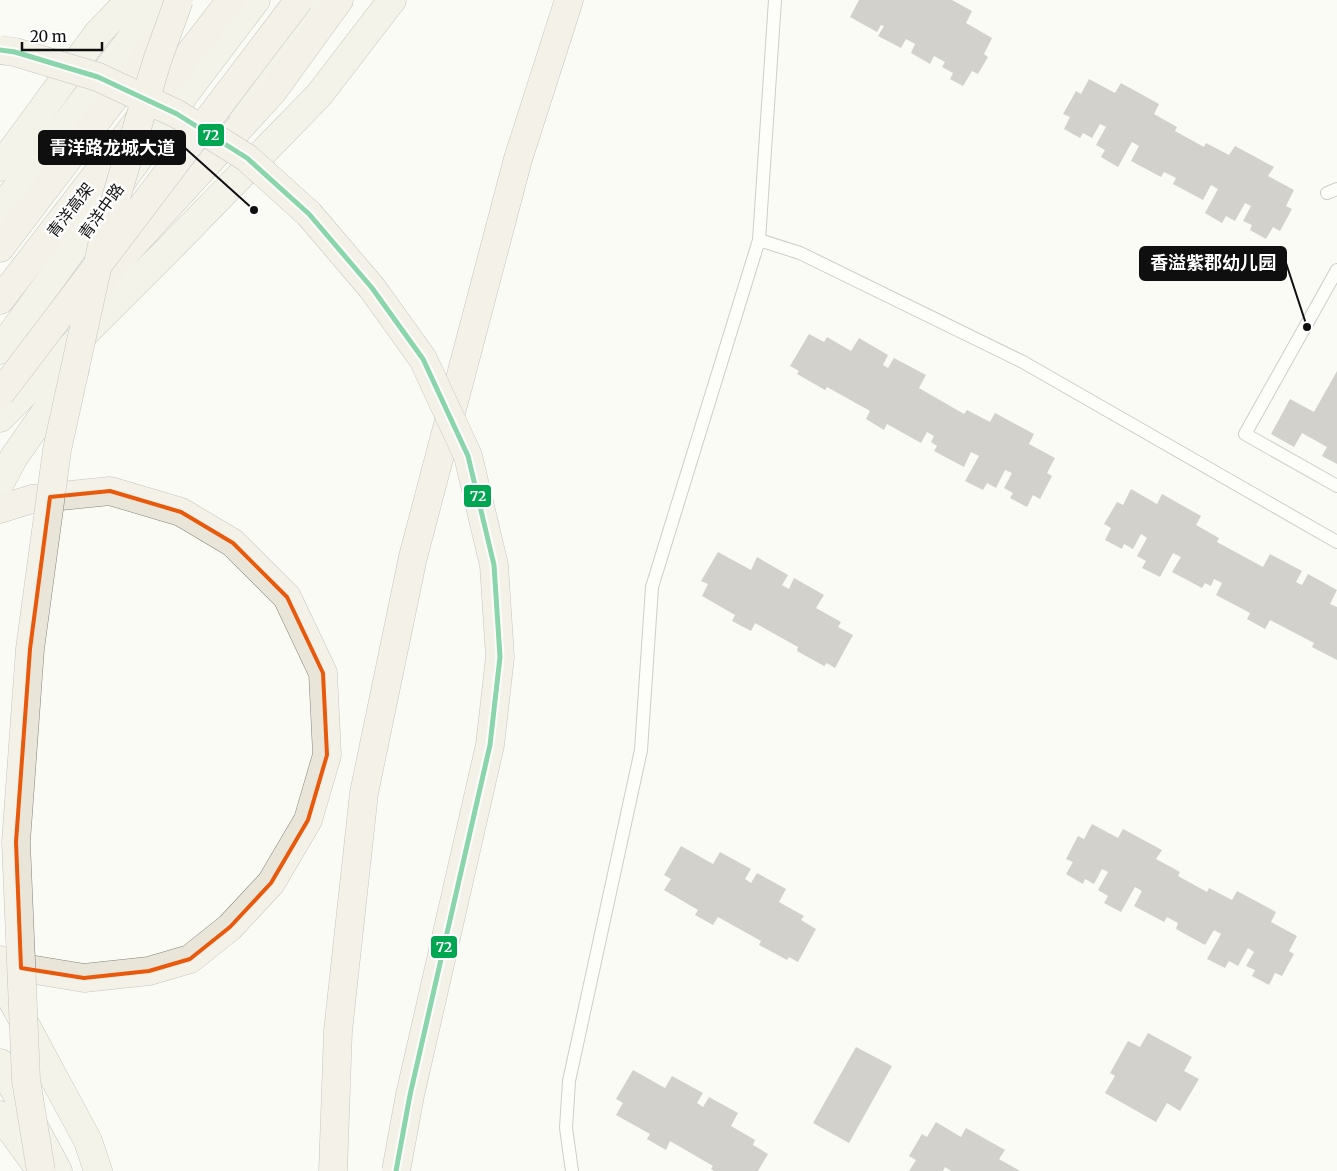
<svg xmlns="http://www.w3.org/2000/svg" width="1337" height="1171" viewBox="0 0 1337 1171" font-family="Merriweather,'Noto Sans SC',serif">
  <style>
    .building { fill: #9f9e9a }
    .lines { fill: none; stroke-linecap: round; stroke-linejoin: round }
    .service-casing { stroke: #959593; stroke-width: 14 }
    .primary-casing { stroke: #838380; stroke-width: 29 }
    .trunk-casing { stroke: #838380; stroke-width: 29 }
    .service { stroke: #fefefe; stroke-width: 12 }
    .primary { stroke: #ece9db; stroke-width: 28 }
    .trunk { stroke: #eae5d9; stroke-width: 28 }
    .trunk-bridge-casing { stroke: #838380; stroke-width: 29; stroke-linecap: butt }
    .trunk-bridge { stroke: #eae5d9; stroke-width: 28 }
    .bus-1-casing { stroke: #fff; stroke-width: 9 }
    .bus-1 { stroke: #00a651; stroke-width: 5 }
    .marked { fill: none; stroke: #e8590c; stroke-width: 4; stroke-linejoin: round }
    .labels { text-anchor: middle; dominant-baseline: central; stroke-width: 5; stroke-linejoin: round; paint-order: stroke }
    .street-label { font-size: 16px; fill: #0f0f0f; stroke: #fff }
    .leader { fill: none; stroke: #0f0f0f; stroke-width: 2 }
    .callout-dot { fill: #0f0f0f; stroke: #fff; stroke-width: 2 }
    .callout { fill: #0f0f0f; stroke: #0f0f0f; stroke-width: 2 }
    .callout-label { font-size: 18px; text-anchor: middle; font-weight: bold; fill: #fff }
    .line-badge { stroke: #fff; stroke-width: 2 }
    .badge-label { font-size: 14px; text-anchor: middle; font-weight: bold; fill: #fff }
  </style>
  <rect width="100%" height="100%" fill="#fbfbf5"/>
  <!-- building -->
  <g class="building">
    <polygon points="859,0 952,0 972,11 966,23 992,38 984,54 988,57 978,74 972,71 963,86 950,79 953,73 942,67 945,62 934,56 930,64 911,53 915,44 906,39 901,48 878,36 884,26 881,25 877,32 850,17"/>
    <polygon points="1089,79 1115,93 1121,83 1159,104 1154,114 1177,127 1175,131 1204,147 1206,143 1229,155 1235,146 1274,167 1268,176 1294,190 1286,206 1292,209 1280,231 1273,227 1266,239 1250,230 1252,225 1243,221 1251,206 1245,203 1235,221 1226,216 1222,223 1205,213 1218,189 1211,185 1203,200 1173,184 1176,178 1164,172 1161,177 1131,161 1139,146 1132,142 1118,167 1101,157 1105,150 1096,145 1106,127 1100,124 1092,138 1083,133 1080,138 1064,129 1070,117 1063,114 1076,91 1081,94"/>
    <polygon points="809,334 824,342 827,337 851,351 859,338 888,355 883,365 888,368 894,358 926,375 919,388 964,414 967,410 990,422 995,413 1034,434 1029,444 1055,458 1047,473 1052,476 1040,499 1033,495 1027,507 1010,498 1013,493 1004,488 1012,473 1005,470 996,488 987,483 983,490 965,481 979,456 971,452 964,467 934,451 937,446 931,442 934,436 927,432 921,443 887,424 884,430 866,419 870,411 827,387 825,390 797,374 799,371 790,366"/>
    <polygon points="1337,371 1337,464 1322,456 1327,447 1302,433 1294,447 1271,434 1290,399 1314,412"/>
    <polygon points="1131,489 1157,504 1162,494 1201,516 1196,525 1219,538 1217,542 1263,567 1270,554 1302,571 1296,582 1302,585 1308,574 1337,590 1330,604 1337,607 1337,660 1312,647 1314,643 1270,620 1265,629 1247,619 1250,613 1216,595 1222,583 1214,579 1211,586 1205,583 1202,588 1172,572 1181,557 1173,553 1160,577 1142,568 1146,561 1137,556 1147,538 1141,534 1133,549 1124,544 1122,549 1105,540 1111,528 1104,524 1117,502 1123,505"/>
    <polygon points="718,552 751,570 757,557 788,575 782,585 789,589 794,578 824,595 816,608 841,622 838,627 853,635 835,668 827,663 824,666 797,651 798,647 755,623 751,631 732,621 735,615 702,596 708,584 701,581"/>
    <polygon points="1092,824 1118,838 1123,829 1162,850 1156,859 1180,872 1178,876 1207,892 1209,888 1232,900 1237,891 1276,912 1271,922 1297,936 1289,951 1294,954 1282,976 1275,973 1269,985 1252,976 1255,970 1246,966 1254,952 1248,948 1238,966 1229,961 1225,968 1207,959 1221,934 1214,930 1205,945 1176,929 1178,923 1167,917 1164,922 1134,906 1142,891 1135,887 1121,912 1104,903 1108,896 1098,890 1108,872 1102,869 1094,884 1085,879 1083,884 1066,874 1073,862 1066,859 1078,836 1084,839"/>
    <polygon points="681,846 713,864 720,852 751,869 745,879 751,883 757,873 786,889 779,902 804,916 801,920 816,929 798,962 789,957 787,960 759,945 761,941 718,917 713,925 695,915 698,910 664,890 671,879 664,875"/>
    <polygon points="1148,1033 1192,1057 1184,1071 1199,1079 1180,1111 1167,1103 1156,1122 1105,1093 1115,1076 1110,1073 1128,1041 1140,1047"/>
    <polygon points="856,1047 892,1066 849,1143 813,1123"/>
    <polygon points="633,1070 665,1088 672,1076 703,1093 697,1103 703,1107 709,1097 738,1113 731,1126 755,1140 753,1145 768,1154 758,1171 714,1171 711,1169 713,1166 670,1141 666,1150 647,1139 650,1134 616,1115 623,1103 616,1099"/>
    <polygon points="936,1122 961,1137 966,1128 1005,1150 999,1159 1020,1171 951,1171 945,1167 943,1171 909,1171 916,1160 909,1156 922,1134 927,1137"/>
  </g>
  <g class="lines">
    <!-- service casing -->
    <g class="service-casing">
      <g id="service">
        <polyline points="1327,193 1337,189"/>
        <polyline points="759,240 800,253 1023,362 1337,542"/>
        <polyline points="1337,270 1245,434 1337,486"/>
        <polyline points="572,1171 566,1128 569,1081 641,750 652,587 759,240 775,0"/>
      </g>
    </g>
    <!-- primary casing -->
    <g class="primary-casing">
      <g id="primary">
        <polyline points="231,103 283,52 321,0"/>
        <polyline points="0,167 98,33 130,0"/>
        <polyline points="0,210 161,0"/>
        <polyline points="0,350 187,91 256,0"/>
        <polyline points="0,418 168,250 319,95 392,0"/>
        <polyline points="0,483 14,457 75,370"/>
        <polyline points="0,973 11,998 88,1141 98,1171"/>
        <polyline points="0,1063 58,1171"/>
        <polyline points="0,1115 41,1171"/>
      </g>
    </g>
    <!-- trunk casing -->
    <g class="trunk-casing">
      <g id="trunk">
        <polyline points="0,248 165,31"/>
        <polyline points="91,291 273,91 339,0"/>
        <polyline points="0,300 231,0"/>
        <polyline points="0,509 32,499 110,491 181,512 233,543 287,597 323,673 327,755 308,820 271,883 230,927 190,959 149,971 84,978 11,966 0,960"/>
        <polyline points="333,1171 338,1031 364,793 413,557 518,159 569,0"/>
      </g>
    </g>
    <!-- service -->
    <use href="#service" class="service"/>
    <!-- primary -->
    <use href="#primary" class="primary"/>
    <!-- trunk -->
    <use href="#trunk" class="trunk"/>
    <!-- trunk-bridge casing -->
    <g class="trunk-bridge-casing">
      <g id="trunk-bridge">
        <polyline points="0,50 15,52 98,77 177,114 247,158 309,214 372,288 423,359 468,456 494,565 500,657 490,745 410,1095 396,1171"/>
        <polyline points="0,394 299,0"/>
        <polyline points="41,1171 26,1080 16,842 30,649 57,450 103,241 157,61 179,0"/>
      </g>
    </g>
    <!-- trunk-bridge -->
    <use href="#trunk-bridge" class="trunk-bridge"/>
    <!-- bus-1 casing -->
    <g class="bus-1-casing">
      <polyline id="bus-1" points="0,50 15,52 98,77 177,114 247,158 309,214 372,288 423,359 468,456 494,565 500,657 490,745 410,1095 396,1171"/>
    </g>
    <!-- bus-1 -->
    <use href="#bus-1" class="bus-1"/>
  </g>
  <!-- marked area -->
  <path d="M0 0H1337V1171H0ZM110,491L181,512L233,543L287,597L323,673L327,755L308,820L271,883L230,927L190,959L149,971L84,978L21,968L16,842L30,649L50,497Z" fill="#fbfbf5" fill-opacity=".55" fill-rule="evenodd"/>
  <path class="marked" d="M110,491L181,512L233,543L287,597L323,673L327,755L308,820L271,883L230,927L190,959L149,971L84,978L21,968L16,842L30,649L50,497Z"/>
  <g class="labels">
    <!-- street labels -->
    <g class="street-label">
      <text transform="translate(70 210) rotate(-52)">青洋高架</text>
      <text transform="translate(101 211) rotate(-54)">青洋中路</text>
    </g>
  </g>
  <!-- callouts -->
  <path class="leader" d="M254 210L185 148M1307 327L1286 263"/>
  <g class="callout-dot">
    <circle cx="254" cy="210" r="5"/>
    <circle cx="1307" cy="327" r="5"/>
  </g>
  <g class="callout">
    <rect x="39" y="131" width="146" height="33" rx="5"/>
    <rect x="1140" y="247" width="146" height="33" rx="5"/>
  </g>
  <g class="callout-label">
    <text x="112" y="154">青洋路龙城大道</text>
    <text x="1213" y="269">香溢紫郡幼儿园</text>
  </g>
  <g class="line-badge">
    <rect x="197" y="123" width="28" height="24" rx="5" fill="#00a651"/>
    <rect x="463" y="484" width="29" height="24" rx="5" fill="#00a651"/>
    <rect x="430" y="935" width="28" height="24" rx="5" fill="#00a651"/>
  </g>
  <g class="badge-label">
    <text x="211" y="140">72</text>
    <text x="478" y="501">72</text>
    <text x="444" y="952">72</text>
  </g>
  <!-- scale -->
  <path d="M22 42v8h80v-8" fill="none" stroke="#0f0f0f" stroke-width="2.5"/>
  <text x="30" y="42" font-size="15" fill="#0f0f0f" stroke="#ffffff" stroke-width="4" paint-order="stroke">20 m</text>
</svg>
